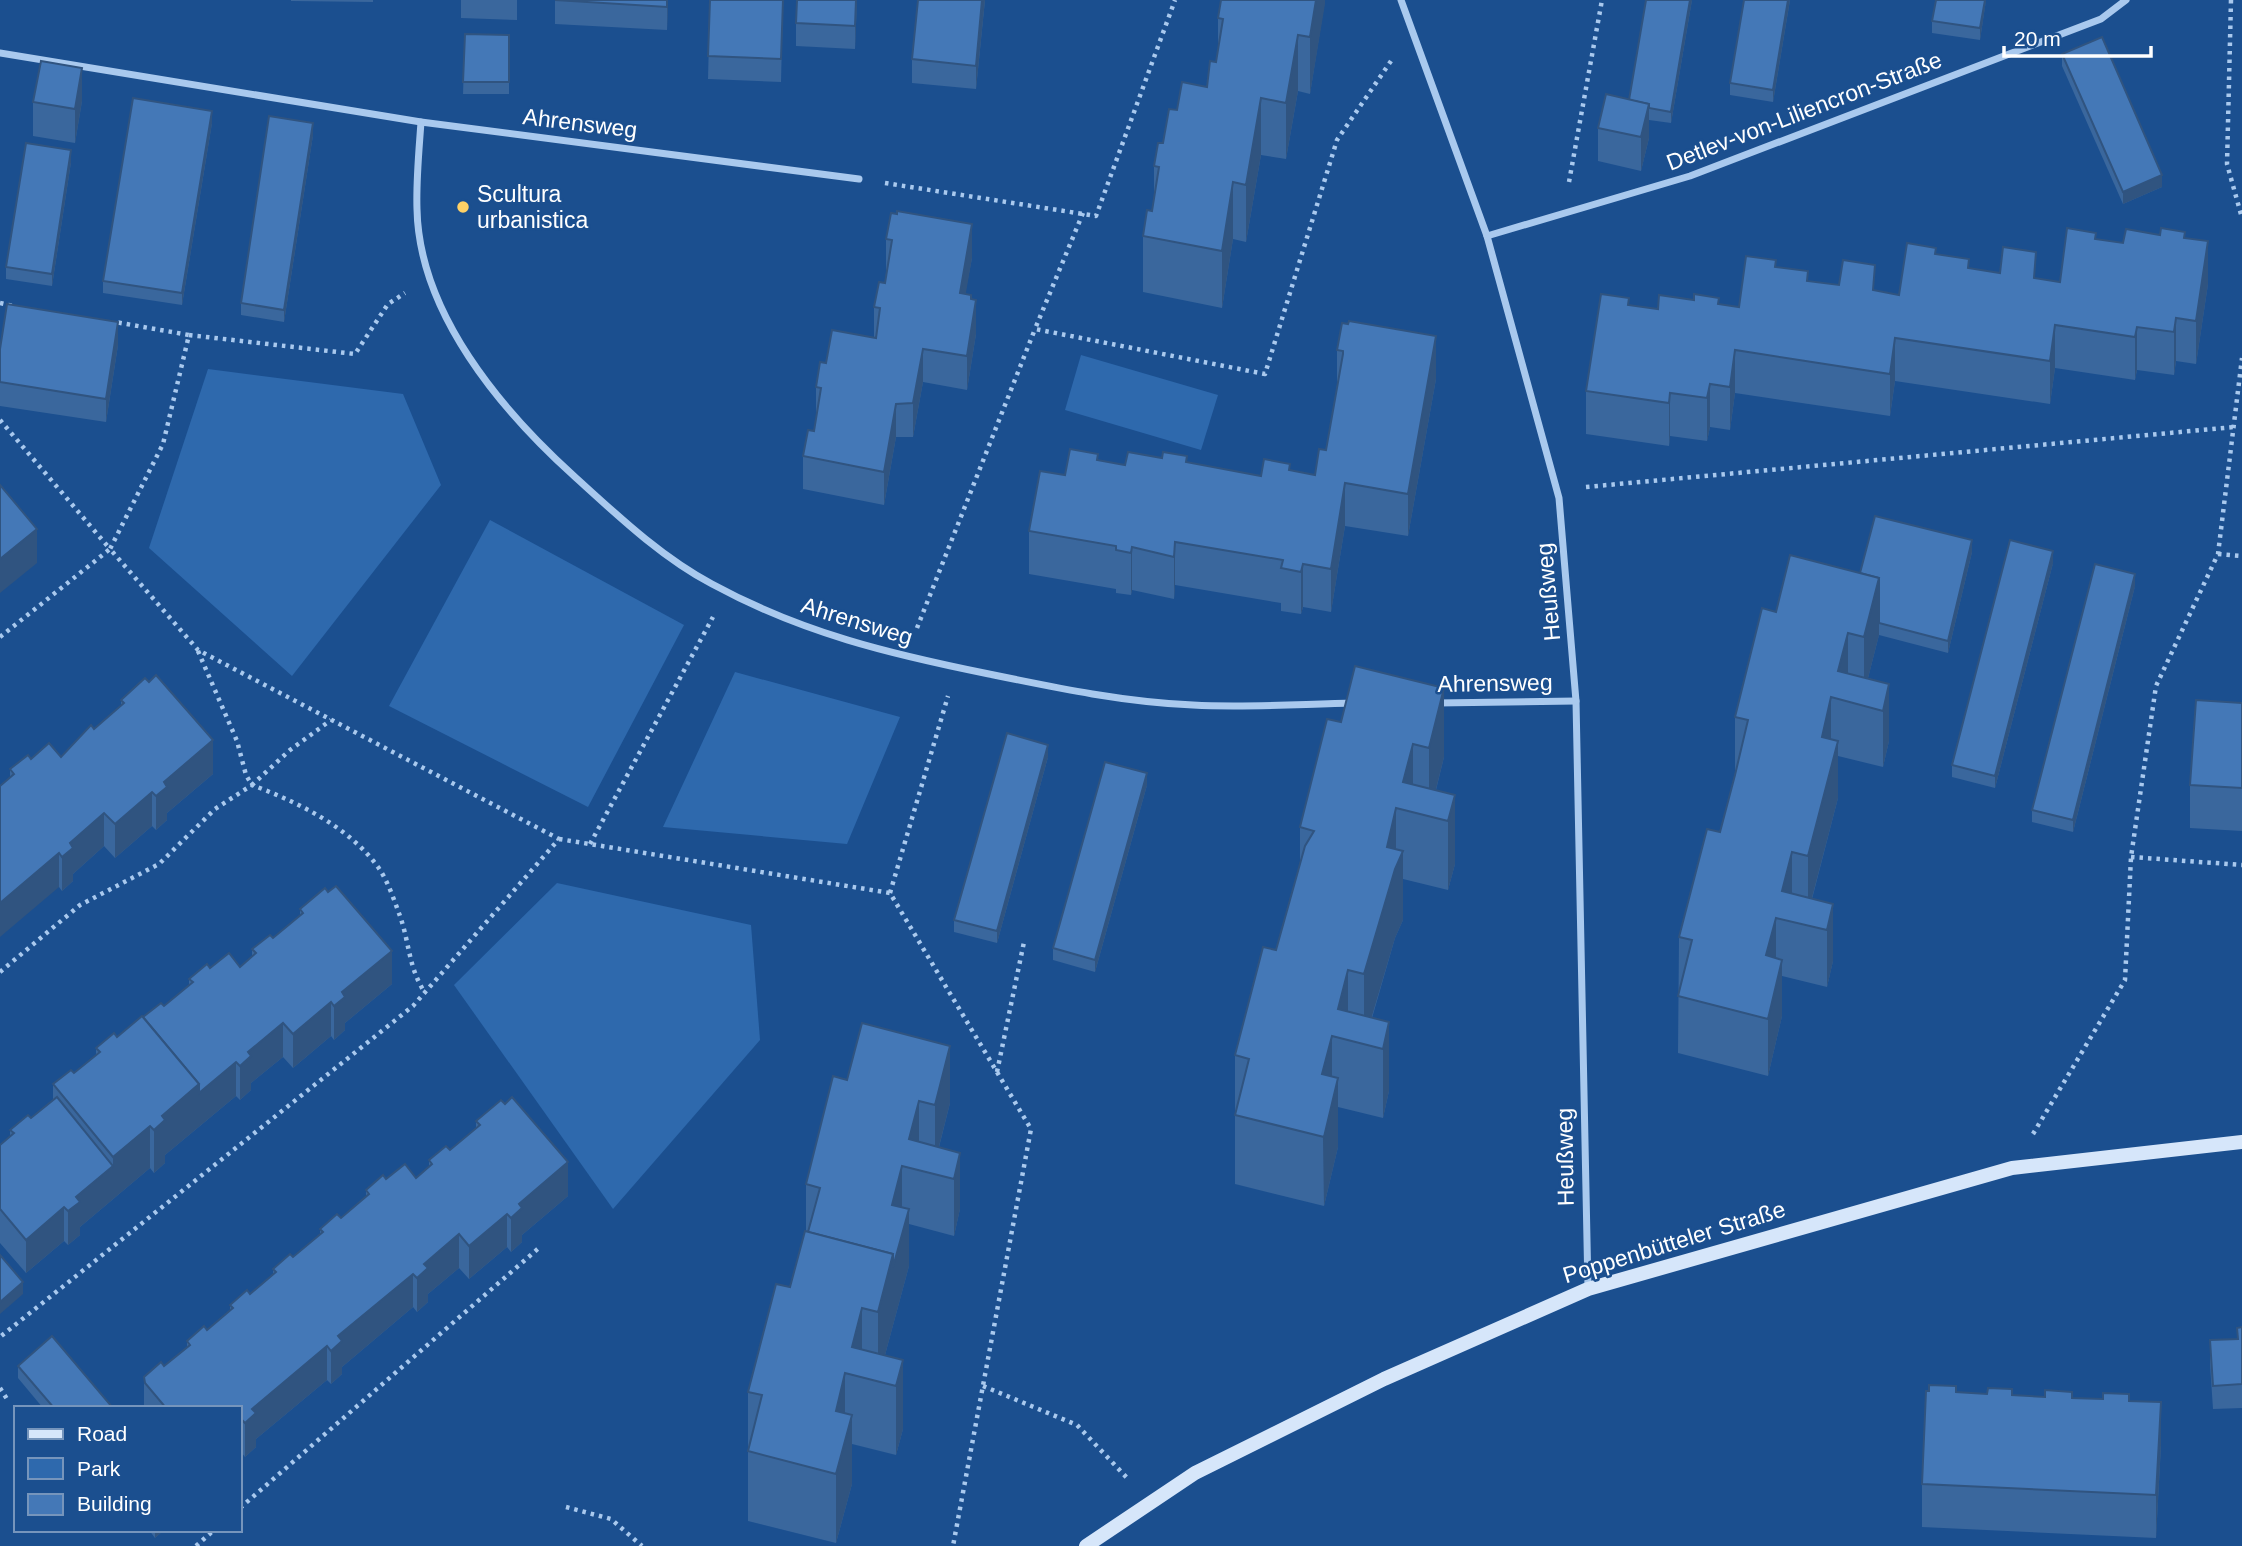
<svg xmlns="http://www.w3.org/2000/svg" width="2242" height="1546" viewBox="0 0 2242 1546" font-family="Arial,sans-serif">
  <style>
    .green { fill: #2e69ad }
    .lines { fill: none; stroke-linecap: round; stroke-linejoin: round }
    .path { stroke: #a9c9ee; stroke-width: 4.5; stroke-dasharray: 3.5 5; stroke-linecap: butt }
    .minor { stroke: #a9c9ee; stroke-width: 7 }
    .secondary { stroke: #d6e6fa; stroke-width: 14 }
    .wall { fill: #3a679d }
    .shaded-wall { fill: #305480 }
    .building { fill: #4478b7; stroke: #305480; stroke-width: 2 }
    .poi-dot { fill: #ffd166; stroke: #1b4f8f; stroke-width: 2.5 }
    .labels { text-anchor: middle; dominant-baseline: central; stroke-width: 5; stroke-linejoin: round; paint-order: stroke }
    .street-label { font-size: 23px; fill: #fff; stroke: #1b4f8f }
    .poi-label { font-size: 23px; fill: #fff; stroke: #1b4f8f; text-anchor: start }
  </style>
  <rect width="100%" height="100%" fill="#1b4f8f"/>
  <!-- green -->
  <g class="green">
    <polygon points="1081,355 1218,395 1201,450 1065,410"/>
    <polygon points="208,369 403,394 441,485 292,676 149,548"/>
    <polygon points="490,520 684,625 588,807 389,706"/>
    <polygon points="735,672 900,717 847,844 663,827"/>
    <polygon points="557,883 751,925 760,1040 613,1209 454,985"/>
  </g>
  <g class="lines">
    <!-- path -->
    <g class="path">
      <polyline points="2231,0 2227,164 2242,218"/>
      <polyline points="1569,182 1602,0"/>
      <polyline points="885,183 1096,216 1175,0"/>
      <polyline points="1083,213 1035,329 1265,374 1337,140 1391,61"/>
      <polyline points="0,303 13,306"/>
      <polyline points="189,335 355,354 388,304 405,293"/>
      <polyline points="0,420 110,549 163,444 189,335 115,322"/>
      <polyline points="1586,487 2234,427"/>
      <polyline points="2218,554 2242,556"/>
      <polyline points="917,628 1035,329"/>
      <polyline points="0,637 110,549 198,650 559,839 413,1006 0,1337"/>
      <polyline points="198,651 237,741 246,775 252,785 290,750 331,720"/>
      <polyline points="559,839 890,893 1031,1129 953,1546"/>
      <polyline points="590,844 713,617"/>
      <polyline points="2131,857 2242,865"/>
      <polyline points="890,893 948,696"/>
      <path d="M0,972L80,905L159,864L215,809L252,785C297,802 348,826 378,867C388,881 394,900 400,916C410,945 408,966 425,993"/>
      <polyline points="997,1072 1024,942"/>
      <polyline points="2033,1134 2125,980 2131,857 2156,686 2218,554 2242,358"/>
      <polyline points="983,1386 1077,1425 1129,1480"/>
      <polyline points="0,1388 7,1399"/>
      <polyline points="566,1507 611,1519 642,1546"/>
      <polyline points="240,1508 540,1247"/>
      <polyline points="196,1546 214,1530"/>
    </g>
    <!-- minor -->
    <g class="minor">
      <polyline points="1401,0 1487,236 1559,498 1576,701 1588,1289"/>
      <polyline points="0,53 421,122 859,179"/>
      <path d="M421,122C419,151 416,180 417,209C419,313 501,410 574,476C617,515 661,557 712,584C802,633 890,654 989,674C1057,688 1124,702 1193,705C1246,708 1301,704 1355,703"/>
      <polyline points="1487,236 1690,176 2101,19 2126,0"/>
      <polyline points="1437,703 1576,701"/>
    </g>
    <!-- secondary -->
    <polyline class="secondary" points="1086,1546 1195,1473 1384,1379 1588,1289 2012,1168 2242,1142"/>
  </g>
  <!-- wall -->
  <g class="wall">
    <polygon points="291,0 373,0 373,2 291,1"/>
    <polygon points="461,0 517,0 517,20 461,18"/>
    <polygon points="555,0 668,0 667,30 555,24"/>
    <polygon points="710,0 783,0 781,82 708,79"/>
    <polygon points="857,0 855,49 796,46 796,23"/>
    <polygon points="985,0 976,89 912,83 912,59"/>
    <polygon points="1325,0 1310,94 1298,91 1286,159 1261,155 1246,242 1233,239 1222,308 1143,292 1143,236 1152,211 1154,199 1154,166 1177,110 1207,87 1216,62 1218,51 1218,18"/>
    <polygon points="1692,0 1671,123 1649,120 1649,138 1641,171 1598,161 1598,128 1629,100"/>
    <polygon points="1744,0 1790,0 1773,102 1730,95 1730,83"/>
    <polygon points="1986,0 1980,40 1932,33 1932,21"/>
    <polygon points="465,34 509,35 509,94 463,94"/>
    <polygon points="2062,54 2162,187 2123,204 2062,66"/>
    <polygon points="82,101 75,143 33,136 33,102"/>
    <polygon points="212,123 182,305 103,293 103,281"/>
    <polygon points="313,135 284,322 241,315 241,303"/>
    <polygon points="71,162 52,286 6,279 6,267"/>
    <polygon points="2185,238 2208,284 2196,364 2176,361 2174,375 2137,370 2135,380 2055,368 2050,404 1895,381 1890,416 1735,393 1730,430 1710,427 1707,441 1670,436 1669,446 1586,434 1586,391 1629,305 1658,309 1719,304 1739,307 1776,267 1808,281 1899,295 1936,254 1969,268 2060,282 2096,239 2123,243"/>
    <polygon points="886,239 972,258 965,294 976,334 967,390 923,382 913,437 896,437 884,505 803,489 803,456 814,431 816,420 816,387 826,363 874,337 874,307 885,283 886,273"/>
    <polygon points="1348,324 1436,379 1408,536 1345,526 1331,612 1303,607 1301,614 1281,611 1281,603 1175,585 1174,599 1132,590 1131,595 1116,593 1116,589 1029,574 1029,531 1065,475 1098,460 1125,465 1187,462 1261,476 1290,470 1315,475 1326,450 1337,385 1337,350"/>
    <polygon points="118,345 106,422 0,406 0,349"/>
    <polygon points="1972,552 1948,653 1879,635 1868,678 1889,684 1889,741 1883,767 1838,756 1838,798 1812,899 1833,904 1833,961 1827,987 1782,976 1782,1016 1768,1076 1678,1053 1679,937 1720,832 1735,773 1735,717 1776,612 1860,573"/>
    <polygon points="2053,563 1995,788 1952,777 1952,765"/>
    <polygon points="2135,586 2073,832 2032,822 2032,810"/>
    <polygon points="1444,688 1444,757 1436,790 1455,795 1455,864 1448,890 1403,879 1403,920 1395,938 1372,1018 1389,1022 1389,1091 1383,1118 1338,1107 1338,1147 1324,1206 1235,1184 1235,1055 1276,950 1300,865 1300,827 1341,722"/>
    <polygon points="121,700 213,774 167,813 167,820 156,830 152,826 115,858 104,846 73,874 73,881 62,891 59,887 10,777 10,769 31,759 61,757 121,706"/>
    <polygon points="2242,703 2242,831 2190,828 2190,785"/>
    <polygon points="1048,757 997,943 954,932 954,920"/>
    <polygon points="1147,785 1095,972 1053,960 1053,948"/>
    <polygon points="300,909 392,984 345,1023 345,1030 334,1040 331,1036 293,1068 283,1057 251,1083 251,1090 240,1100 236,1096 165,1155 165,1163 154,1173 150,1168 80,1227 80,1235 68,1245 64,1241 26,1273 0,1243 0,1145 10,1136 10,1130 31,1118 53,1100 53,1084 74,1073 96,1055 96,1048 117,1037 143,1017 164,1006 189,985 189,979 210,968 240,967 252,956 252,949 273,938 300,916"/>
    <polygon points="833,1076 950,1103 939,1147 960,1153 960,1209 954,1236 909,1224 909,1266 885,1355 903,1360 903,1429 896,1455 852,1444 852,1484 836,1543 748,1521 748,1392 790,1287 806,1231 806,1184"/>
    <polygon points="476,1121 568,1196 522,1235 522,1242 511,1252 507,1247 469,1279 459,1268 428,1294 428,1302 417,1312 413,1307 342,1367 342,1374 331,1384 327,1380 256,1439 256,1447 245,1457 241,1452 240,1454 240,1408 144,1408 144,1377 164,1366 187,1347 187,1341 207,1330 230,1311 230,1305 250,1294 273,1275 273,1269 293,1257 320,1235 320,1229 341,1218 366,1196 366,1190 386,1179 416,1178 429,1167 429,1160 450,1150 476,1128"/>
    <polygon points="2242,1327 2242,1408 2213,1409 2210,1364 2210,1340 2237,1339"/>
    <polygon points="18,1366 113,1408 43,1408 18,1378"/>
    <polygon points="1956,1392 2129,1401 2161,1445 2156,1538 1922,1527 1922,1484"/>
    <polygon points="149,1530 164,1530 155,1538"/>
  </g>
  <!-- shaded-wall -->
  <g class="shaded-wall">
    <polygon points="667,0 668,0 667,30"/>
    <polygon points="856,0 857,0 855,49 855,26"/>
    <polygon points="982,0 985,0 976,89 976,66"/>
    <polygon points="1316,0 1325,0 1325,4 1310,94 1310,37"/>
    <polygon points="1690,0 1692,0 1671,123 1671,112"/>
    <polygon points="1788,0 1790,0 1773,102 1773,90"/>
    <polygon points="1985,0 1986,0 1980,40 1980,28"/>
    <polygon points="1298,35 1298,91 1286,159 1286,103"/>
    <polygon points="82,68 82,101 75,143 75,109"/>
    <polygon points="1261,98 1261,155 1246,242 1246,185"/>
    <polygon points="1649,104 1649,138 1641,171 1641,137"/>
    <polygon points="212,111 212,123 182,305 182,293"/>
    <polygon points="313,123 313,135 284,322 284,310"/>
    <polygon points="71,150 71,162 52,286 52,274"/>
    <polygon points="2162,175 2162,187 2123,204 2123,192"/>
    <polygon points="1233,182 1233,239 1222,308 1222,251"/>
    <polygon points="972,224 972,258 960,327 960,293"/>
    <polygon points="2208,241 2208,284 2196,364 2196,321"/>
    <polygon points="976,300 976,334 967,390 967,356"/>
    <polygon points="2176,318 2176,361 2174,375 2174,332"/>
    <polygon points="118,322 118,345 106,422 106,399"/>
    <polygon points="2055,325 2055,368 2050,404 2050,361"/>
    <polygon points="2137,327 2137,370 2135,380 2135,337"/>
    <polygon points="1436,336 1436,379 1408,536 1408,494"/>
    <polygon points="1895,338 1895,381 1890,416 1890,374"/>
    <polygon points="923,349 923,382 913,437 913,403"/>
    <polygon points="1735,350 1735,393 1730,430 1730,387"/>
    <polygon points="1710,384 1710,427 1707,441 1707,398"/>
    <polygon points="1670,393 1670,436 1669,446 1669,403"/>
    <polygon points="896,404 896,437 884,505 884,472"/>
    <polygon points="1345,483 1345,526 1331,612 1331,569"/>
    <polygon points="37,529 37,563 0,593 0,559"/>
    <polygon points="1972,540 1972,552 1948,653 1948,641"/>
    <polygon points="1175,542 1175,585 1174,599 1174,557"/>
    <polygon points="1132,547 1132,590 1131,595 1131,553"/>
    <polygon points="2053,551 2053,563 1995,788 1995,776"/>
    <polygon points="1303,564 1303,607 1301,614 1301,572"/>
    <polygon points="2135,574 2135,586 2073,832 2073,820"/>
    <polygon points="1879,578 1879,635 1864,694 1864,637"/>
    <polygon points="1848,633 1848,690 1838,671"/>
    <polygon points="1889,684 1889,741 1883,767 1883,711"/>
    <polygon points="1444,688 1444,757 1429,817 1429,748"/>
    <polygon points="1831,697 1831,754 1822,737"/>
    <polygon points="213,740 213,774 167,813 167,820 156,830 156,796 164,782"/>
    <polygon points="1838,741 1838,798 1808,913 1808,856"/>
    <polygon points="1413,744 1413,812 1403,782"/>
    <polygon points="1048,745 1048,757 997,943 997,931"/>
    <polygon points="1147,773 1147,785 1095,972 1095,960"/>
    <polygon points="152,792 152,826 115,858 115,824"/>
    <polygon points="1455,795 1455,864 1448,890 1448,821"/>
    <polygon points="1396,808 1396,865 1403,851 1403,920 1395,938 1364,1043 1364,974 1387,847"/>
    <polygon points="104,813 104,846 73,874 73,881 62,891 62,857 70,843"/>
    <polygon points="1792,852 1792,909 1782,891"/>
    <polygon points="59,853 59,887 0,937 0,903"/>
    <polygon points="1833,904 1833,961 1827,987 1827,930"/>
    <polygon points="1776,918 1776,975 1766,955"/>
    <polygon points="392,951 392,984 345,1023 345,1030 334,1040 334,1006 342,992"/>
    <polygon points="1782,960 1782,1016 1768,1076 1768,1019"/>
    <polygon points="1348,970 1348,1039 1338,1009"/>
    <polygon points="331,1002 331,1036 293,1068 293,1034"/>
    <polygon points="1389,1022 1389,1091 1383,1118 1383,1049"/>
    <polygon points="283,1023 283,1057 251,1083 251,1090 240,1100 240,1066 248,1052"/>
    <polygon points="1332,1036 1332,1104 1338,1078 1338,1147 1324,1206 1322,1074"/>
    <polygon points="950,1046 950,1103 935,1162 935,1105"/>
    <polygon points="236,1062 236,1096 165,1155 165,1163 154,1173 154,1130 162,1116 199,1084"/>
    <polygon points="919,1101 919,1158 909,1139"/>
    <polygon points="150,1126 150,1168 80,1227 80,1235 68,1245 68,1211 76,1197 113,1166 113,1157"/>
    <polygon points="960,1153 960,1209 954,1236 954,1179"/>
    <polygon points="568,1162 568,1196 522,1235 522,1242 511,1252 511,1218 519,1204"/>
    <polygon points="902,1166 902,1222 909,1209 909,1266 878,1381 878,1312 892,1205"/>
    <polygon points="64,1207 64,1241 26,1273 26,1240"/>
    <polygon points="507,1214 507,1247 469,1279 469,1246"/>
    <polygon points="459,1234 459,1268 428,1294 428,1302 417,1312 417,1278 424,1264"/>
    <polygon points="413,1274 413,1307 342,1367 342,1374 331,1384 331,1351 338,1336"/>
    <polygon points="23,1282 23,1294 0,1314 0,1302"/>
    <polygon points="862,1308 862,1377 852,1347"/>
    <polygon points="327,1346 327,1380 256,1439 256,1447 245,1457 245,1423 252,1409"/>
    <polygon points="903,1360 903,1429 896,1455 896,1386"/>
    <polygon points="845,1373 845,1439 852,1415 852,1484 836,1543 836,1411"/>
    <polygon points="2161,1402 2161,1445 2156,1538 2156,1495"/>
    <polygon points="241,1419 241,1452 240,1454 240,1420"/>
    <polygon points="155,1530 164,1530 155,1538"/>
  </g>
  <!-- building -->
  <g class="building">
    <polygon points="555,0 667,0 667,7"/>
    <polygon points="710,0 783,0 781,59 708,56"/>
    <polygon points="797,0 856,0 855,26 796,23"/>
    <polygon points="918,0 982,0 976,66 912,59"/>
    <polygon points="1221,0 1316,0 1310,37 1298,35 1286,103 1261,98 1246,185 1233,182 1222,251 1143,236 1147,210 1152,211 1159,167 1154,166 1158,143 1163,143 1169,109 1177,110 1182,82 1207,87 1210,61 1216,62 1223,19 1218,18"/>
    <polygon points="1646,0 1690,0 1671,112 1649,108 1649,104 1629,100"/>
    <polygon points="1744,0 1788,0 1773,90 1730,83"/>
    <polygon points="1936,0 1985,0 1980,28 1932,21"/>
    <polygon points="465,34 509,35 509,82 463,82"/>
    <polygon points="2102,37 2162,175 2123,192 2062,54"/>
    <polygon points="41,61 82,68 75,109 33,102"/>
    <polygon points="1606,94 1649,104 1641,137 1598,128"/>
    <polygon points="133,98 212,111 182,293 103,281"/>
    <polygon points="269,116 313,123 284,310 241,303"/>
    <polygon points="26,143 71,150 52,274 6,267"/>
    <polygon points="897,211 972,224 960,293 971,295 971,299 976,300 967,356 923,349 913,403 896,404 884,472 803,456 808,430 814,431 821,388 816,387 820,362 826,363 832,330 876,338 880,308 874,307 879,282 885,283 892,240 886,239 891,213 897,214"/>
    <polygon points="2067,228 2096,233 2095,239 2123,243 2126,229 2160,235 2161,228 2185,232 2184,238 2208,241 2196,321 2176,318 2174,332 2137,327 2135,337 2055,325 2050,361 1895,338 1890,374 1735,350 1730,387 1710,384 1707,398 1670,393 1669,403 1586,391 1601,294 1629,298 1628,305 1658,309 1659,295 1694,300 1694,294 1719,298 1718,304 1739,307 1746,256 1776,260 1775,267 1808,271 1807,281 1839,285 1843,260 1875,265 1873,290 1899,295 1907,243 1936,248 1935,254 1969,259 1968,268 2000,273 2003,247 2036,252 2034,278 2060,282"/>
    <polygon points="7,304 118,322 106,399 0,382 0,349"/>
    <polygon points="1349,321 1436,336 1408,494 1345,483 1331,569 1303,564 1301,572 1281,568 1283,560 1175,542 1174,557 1132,547 1131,553 1116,550 1116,546 1029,531 1040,471 1065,475 1070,449 1098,454 1097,460 1125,465 1128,452 1162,458 1163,452 1187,456 1186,462 1261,476 1264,459 1290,464 1289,470 1315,475 1319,449 1326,450 1343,354 1343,351 1337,350 1342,323 1348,324"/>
    <polygon points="0,485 37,529 0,559"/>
    <polygon points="1875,516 1972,540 1948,641 1879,623 1879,578 1860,573"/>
    <polygon points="2010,540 2053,551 1995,776 1952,765"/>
    <polygon points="1790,555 1879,578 1864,637 1848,633 1838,671 1889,684 1883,711 1831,697 1822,737 1838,741 1808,856 1792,852 1782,891 1833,904 1827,930 1776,918 1766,955 1782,960 1768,1019 1678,996 1692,940 1679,937 1707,829 1720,832 1735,775 1748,720 1735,717 1762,608 1776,612"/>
    <polygon points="2095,564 2135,574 2073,820 2032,810"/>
    <polygon points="1355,666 1444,688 1429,748 1413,744 1403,782 1455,795 1448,821 1396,808 1387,847 1403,851 1395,869 1364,974 1348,970 1338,1009 1389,1022 1383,1049 1332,1036 1322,1074 1338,1078 1324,1137 1235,1115 1249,1059 1235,1055 1263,947 1276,950 1305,846 1314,831 1300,827 1327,719 1341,722"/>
    <polygon points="156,675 213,740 164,782 167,787 156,796 152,792 115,824 104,813 70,843 73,848 62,857 59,853 0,903 0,786 14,774 10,769 28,755 31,759 49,743 61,757 91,725 94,729 124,703 121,700 145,678 149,682"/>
    <polygon points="2196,700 2242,703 2242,788 2190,785"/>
    <polygon points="1007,733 1048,745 997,931 954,920"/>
    <polygon points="1105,762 1147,773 1095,960 1053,948"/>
    <polygon points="336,886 392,951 342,992 345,997 334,1006 331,1002 293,1034 283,1023 248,1052 251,1056 240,1066 236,1062 199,1093 199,1084 143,1017 161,1003 164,1006 193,982 189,979 207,964 210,968 229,953 240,967 256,953 252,949 270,935 273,938 303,913 300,909 325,888 328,892"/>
    <polygon points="142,1016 199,1084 162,1116 165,1120 154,1130 150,1126 113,1157 53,1084 71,1070 74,1073 100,1052 96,1048 114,1033 117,1037"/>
    <polygon points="862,1023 950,1046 935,1105 919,1101 909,1139 960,1153 954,1179 902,1166 892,1205 909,1209 893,1267 893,1254 808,1232 820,1188 806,1184 833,1076 847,1080"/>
    <polygon points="57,1097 113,1166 76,1197 80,1202 68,1211 64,1207 26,1240 0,1209 0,1145 14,1133 10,1130 28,1115 31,1118"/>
    <polygon points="512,1097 568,1162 519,1204 522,1208 511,1218 507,1214 469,1246 459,1234 424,1264 428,1268 417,1278 413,1274 338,1336 342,1341 331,1351 327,1346 252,1409 256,1413 245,1423 241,1419 240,1420 240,1408 166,1408 145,1383 144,1377 161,1362 164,1366 190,1345 187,1341 204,1326 207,1330 233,1308 230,1305 247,1290 250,1294 276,1272 273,1269 290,1254 293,1257 323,1232 320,1229 337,1214 341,1218 369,1194 366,1190 383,1175 386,1179 405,1164 416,1178 432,1164 429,1160 446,1146 450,1150 480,1125 476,1121 501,1100 505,1104"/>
    <polygon points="805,1231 893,1254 878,1312 862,1308 852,1347 903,1360 896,1386 845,1373 836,1411 852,1415 836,1474 748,1451 762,1395 748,1392 776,1284 790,1287"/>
    <polygon points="0,1255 23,1282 0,1302"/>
    <polygon points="2242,1327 2242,1384 2213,1386 2210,1340 2238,1339 2237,1328"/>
    <polygon points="52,1336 113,1408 54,1408 18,1366"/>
    <polygon points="1929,1385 1956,1386 1956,1392 1987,1394 1988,1388 2012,1389 2012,1395 2045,1397 2045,1390 2072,1392 2072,1398 2103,1399 2103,1393 2129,1394 2129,1401 2161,1402 2156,1495 1922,1484 1926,1391 1929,1391"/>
  </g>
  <!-- markers -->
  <circle class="poi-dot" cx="463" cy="207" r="7"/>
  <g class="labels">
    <!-- street labels -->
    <g class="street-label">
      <text transform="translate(1804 111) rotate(-21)">Detlev-von-Liliencron-Straße</text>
      <text transform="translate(580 123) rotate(7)">Ahrensweg</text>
      <text transform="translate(1548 592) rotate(-95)">Heußweg</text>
      <text transform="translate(857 621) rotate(17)">Ahrensweg</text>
      <text transform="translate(1495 683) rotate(-1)">Ahrensweg</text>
      <text transform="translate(1565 1157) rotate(-91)">Heußweg</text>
      <text transform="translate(1674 1242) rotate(-17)">Poppenbütteler Straße</text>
    </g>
    <!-- poi labels -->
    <g class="poi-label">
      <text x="477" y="194">Scultura<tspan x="477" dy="26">urbanistica</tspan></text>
    </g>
  </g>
  <!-- legend -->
  <rect x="14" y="1406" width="228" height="126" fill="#1b4f8f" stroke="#7695bc" stroke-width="2"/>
  <rect x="28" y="1429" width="35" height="10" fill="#d6e6fa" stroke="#7695bc" stroke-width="2"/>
  <text x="77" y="1441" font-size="21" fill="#ffffff">Road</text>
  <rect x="28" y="1458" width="35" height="21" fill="#2e69ad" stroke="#7695bc" stroke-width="2"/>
  <text x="77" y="1476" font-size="21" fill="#ffffff">Park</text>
  <rect x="28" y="1494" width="35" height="21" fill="#4478b7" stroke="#7695bc" stroke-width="2"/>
  <text x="77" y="1511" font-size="21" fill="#ffffff">Building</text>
  <!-- scale -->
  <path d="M2004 46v10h147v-10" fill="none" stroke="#ffffff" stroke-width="3.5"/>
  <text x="2014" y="46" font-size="21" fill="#ffffff" stroke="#1b4f8f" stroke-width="5" paint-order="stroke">20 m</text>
</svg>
